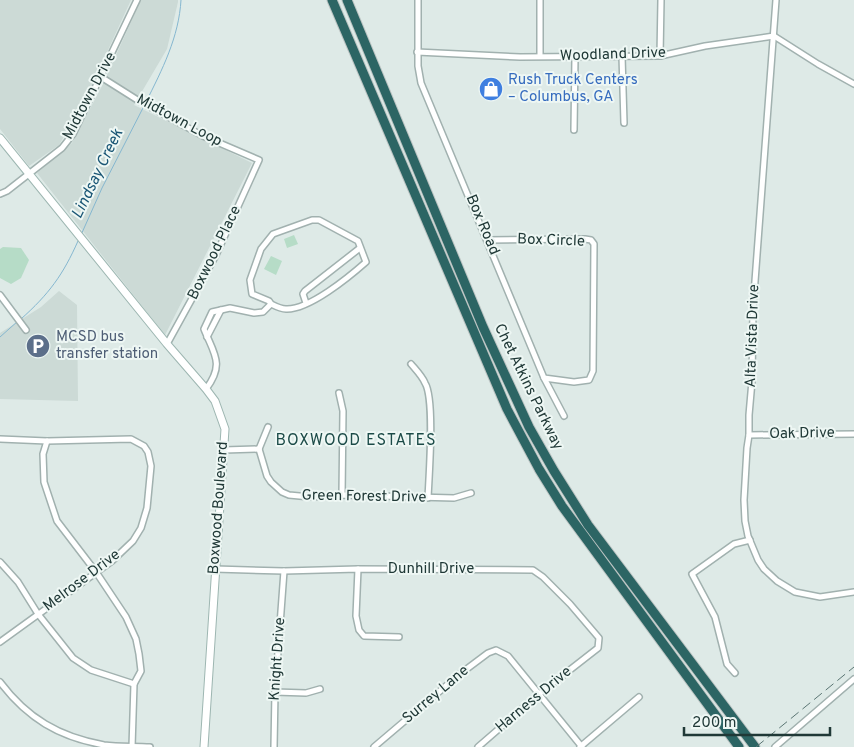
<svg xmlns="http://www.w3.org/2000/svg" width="854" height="747" viewBox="0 0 854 747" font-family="Overpass,sans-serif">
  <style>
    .built { fill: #ccdad6 }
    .green { fill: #b6dcc7 }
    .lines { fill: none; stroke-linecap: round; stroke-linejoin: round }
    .stream { stroke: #85b7d0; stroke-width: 1 }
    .street-casing { stroke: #a1b1af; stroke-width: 8 }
    .secondary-casing { stroke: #9db6b1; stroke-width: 9 }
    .highway-casing { stroke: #bcc4c3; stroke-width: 11 }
    .street { stroke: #fff; stroke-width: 5 }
    .secondary { stroke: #fff; stroke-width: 7 }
    .highway { stroke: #2c6564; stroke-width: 9 }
    .rail { stroke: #5a7573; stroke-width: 1; stroke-dasharray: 10 5; stroke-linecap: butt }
    .labels { text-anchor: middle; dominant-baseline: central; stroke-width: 4; stroke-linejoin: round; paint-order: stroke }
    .street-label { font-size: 15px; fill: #203937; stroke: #eef7f4 }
    .shop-label { font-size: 15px; fill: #366cbe; stroke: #eef7f4; text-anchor: start }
    .service-label { font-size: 15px; fill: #4e5e75; stroke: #eef7f4; text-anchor: start }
    .water-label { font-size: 16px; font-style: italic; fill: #1a5675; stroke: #eef7f4 }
    .neighbourhood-label { font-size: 16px; letter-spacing: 1px; fill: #1c4b48; stroke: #eef7f4 }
  </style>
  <rect width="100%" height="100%" fill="#deeae7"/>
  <!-- built -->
  <g class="built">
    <polygon points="0,0 131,0 85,100 59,145 29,166 0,129"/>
    <polygon points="141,0 178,0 178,2 167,49 134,105 252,163 165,335 37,173 72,143 102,86"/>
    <polygon points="59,291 77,305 78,401 0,399 0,333 41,307"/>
  </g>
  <!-- green -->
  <g class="green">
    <polygon points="294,235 298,244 287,248 284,239"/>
    <polygon points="3,247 21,248 29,260 21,278 11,284 0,278 0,249"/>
    <polygon points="271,256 282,261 276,275 264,269"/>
  </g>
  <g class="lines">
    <!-- stream -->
    <g class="stream">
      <path d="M146,102C162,70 179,37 181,0"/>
      <polyline points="81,235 102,188 144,106"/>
      <path d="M21,319C49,294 63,275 78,241"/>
      <polyline points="0,337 18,321"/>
    </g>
    <!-- street casing -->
    <g class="street-casing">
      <g id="street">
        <polyline points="418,0 418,66 421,83 544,378 574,382 589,380 593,371 594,244 591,240 585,239 488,240"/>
        <polyline points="540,0 540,56"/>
        <polyline points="776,0 753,308 752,381 749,415 749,435 747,448 744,500 745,521 748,536 758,560 764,569 777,581 795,592 820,597 854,592"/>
        <polyline points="417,52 520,57 660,56 705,46 774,36 818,64 854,84"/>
        <polyline points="622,56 624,123"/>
        <polyline points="660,56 661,0"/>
        <polyline points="101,77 139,101 203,136 259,160 216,255 167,344"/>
        <polyline points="574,130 575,57"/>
        <polyline points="0,194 7,191 62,148 73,134 137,0"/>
        <path d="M312,220H319L358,241L366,262C349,277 309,310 286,309C281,309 275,306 271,304L269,301L252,294L250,280L261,249L273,234Z"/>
        <polyline points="0,295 26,330"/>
        <polyline points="306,303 303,294 305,291 360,248"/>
        <polyline points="207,337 221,310"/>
        <path d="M411,364C416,370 422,376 425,383C435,399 429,475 428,498"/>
        <polyline points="544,378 564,416"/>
        <path d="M206,389C225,364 214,354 204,329L212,312L230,308L254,313L263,312L271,304"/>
        <polyline points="339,393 343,411 342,495"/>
        <polyline points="749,435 854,434"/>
        <polyline points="0,439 47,441 131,439 144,446 148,452 151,466 147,508 141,528 133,541 112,561 0,642"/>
        <polyline points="47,441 43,454 44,482 57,521 96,572 126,617 136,639 139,654 141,671 134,684 132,747"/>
        <polyline points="259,449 267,476 271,482 282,492 289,495 310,497 342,495 454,498 471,493"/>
        <polyline points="259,449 268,427"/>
        <polyline points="224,450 259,449"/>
        <polyline points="0,562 18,582 38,614 73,658 91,670 134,684"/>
        <polyline points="215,569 284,571 358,569 533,570 543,577 570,604 599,638 598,648 539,694 478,747"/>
        <polyline points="358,569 356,616 359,630 364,636 399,637"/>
        <polyline points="735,673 727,664 715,617 692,574 734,544 750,540"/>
        <path d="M0,682C27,718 59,737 104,745C119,747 135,746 150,747"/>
        <polyline points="275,692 306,693 320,689"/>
        <polyline points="274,747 275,692 284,571"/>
        <polyline points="374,747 460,674 488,653 496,650 508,656 582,747"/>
        <polyline points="580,747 639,697"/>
        <polyline points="775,747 854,679"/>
      </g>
    </g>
    <!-- secondary casing -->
    <g class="secondary-casing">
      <polyline id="secondary" points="0,138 167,344 206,389 215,401 225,429 204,747"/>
    </g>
    <!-- highway casing -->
    <g class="highway-casing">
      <g id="highway">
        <polyline points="332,0 507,409 539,469 562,506 739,747"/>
        <polyline points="347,0 483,327 529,427 554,471 588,525 755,747"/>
      </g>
    </g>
    <!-- street -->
    <use href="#street" class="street"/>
    <!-- secondary -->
    <use href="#secondary" class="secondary"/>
    <!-- highway -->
    <use href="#highway" class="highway"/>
    <!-- rail -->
    <polyline class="rail" points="756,747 854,667"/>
  </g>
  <!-- icons -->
  <defs>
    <g id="shop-disc" transform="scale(1.25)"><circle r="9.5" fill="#3f7fe0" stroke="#eef7f4"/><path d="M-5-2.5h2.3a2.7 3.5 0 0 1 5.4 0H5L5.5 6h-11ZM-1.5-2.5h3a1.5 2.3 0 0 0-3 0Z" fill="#fff"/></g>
    <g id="parking-disc" transform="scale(1.25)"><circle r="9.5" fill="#5c6f8a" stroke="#eef7f4"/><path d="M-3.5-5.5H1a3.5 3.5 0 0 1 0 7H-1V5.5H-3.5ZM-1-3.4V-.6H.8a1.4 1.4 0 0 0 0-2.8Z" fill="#fff"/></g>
  </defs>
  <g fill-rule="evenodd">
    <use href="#shop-disc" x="491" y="89"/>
    <use href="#parking-disc" x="38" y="346"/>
  </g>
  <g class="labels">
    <!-- street labels -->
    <g class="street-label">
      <text transform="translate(613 55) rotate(-2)">Woodland Drive</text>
      <text transform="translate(90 96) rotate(-62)">Midtown Drive</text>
      <text transform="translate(179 121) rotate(28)">Midtown Loop</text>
      <text transform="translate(482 225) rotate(67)">Box Road</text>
      <text transform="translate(551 241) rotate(2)">Box Circle</text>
      <text transform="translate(215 253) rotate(-64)">Boxwood Place</text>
      <text transform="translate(753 336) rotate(-88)">Alta Vista Drive</text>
      <text transform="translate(528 387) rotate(64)">Chet Atkins Parkway</text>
      <text transform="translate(802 434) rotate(-1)">Oak Drive</text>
      <text transform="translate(364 497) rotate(1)">Green Forest Drive</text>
      <text transform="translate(219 508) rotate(-86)">Boxwood Boulevard</text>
      <text x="431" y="569">Dunhill Drive</text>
      <text transform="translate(82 581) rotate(-37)">Melrose Drive</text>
      <text transform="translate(278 659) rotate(-86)">Knight Drive</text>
      <text transform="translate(436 695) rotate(-40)">Surrey Lane</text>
      <text transform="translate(534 700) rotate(-40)">Harness Drive</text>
    </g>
    <!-- shop labels -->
    <g class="shop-label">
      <text x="508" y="80">Rush Truck Centers<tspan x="508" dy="17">– Columbus, GA</tspan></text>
    </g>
    <!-- service labels -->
    <g class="service-label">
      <text x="56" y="337">MCSD bus<tspan x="56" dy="17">transfer station</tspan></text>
    </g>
    <!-- water labels -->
    <g class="water-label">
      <text transform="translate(98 174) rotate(-64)">Lindsay Creek</text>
    </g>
    <!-- neighbourhood labels -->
    <g class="neighbourhood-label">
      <text x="356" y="441">BOXWOOD ESTATES</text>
    </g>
  </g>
  <!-- scale -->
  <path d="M684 727v8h146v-8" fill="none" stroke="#203937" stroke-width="2.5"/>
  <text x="692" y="727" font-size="15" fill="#203937" stroke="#eef7f4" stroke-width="4" paint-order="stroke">200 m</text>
</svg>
